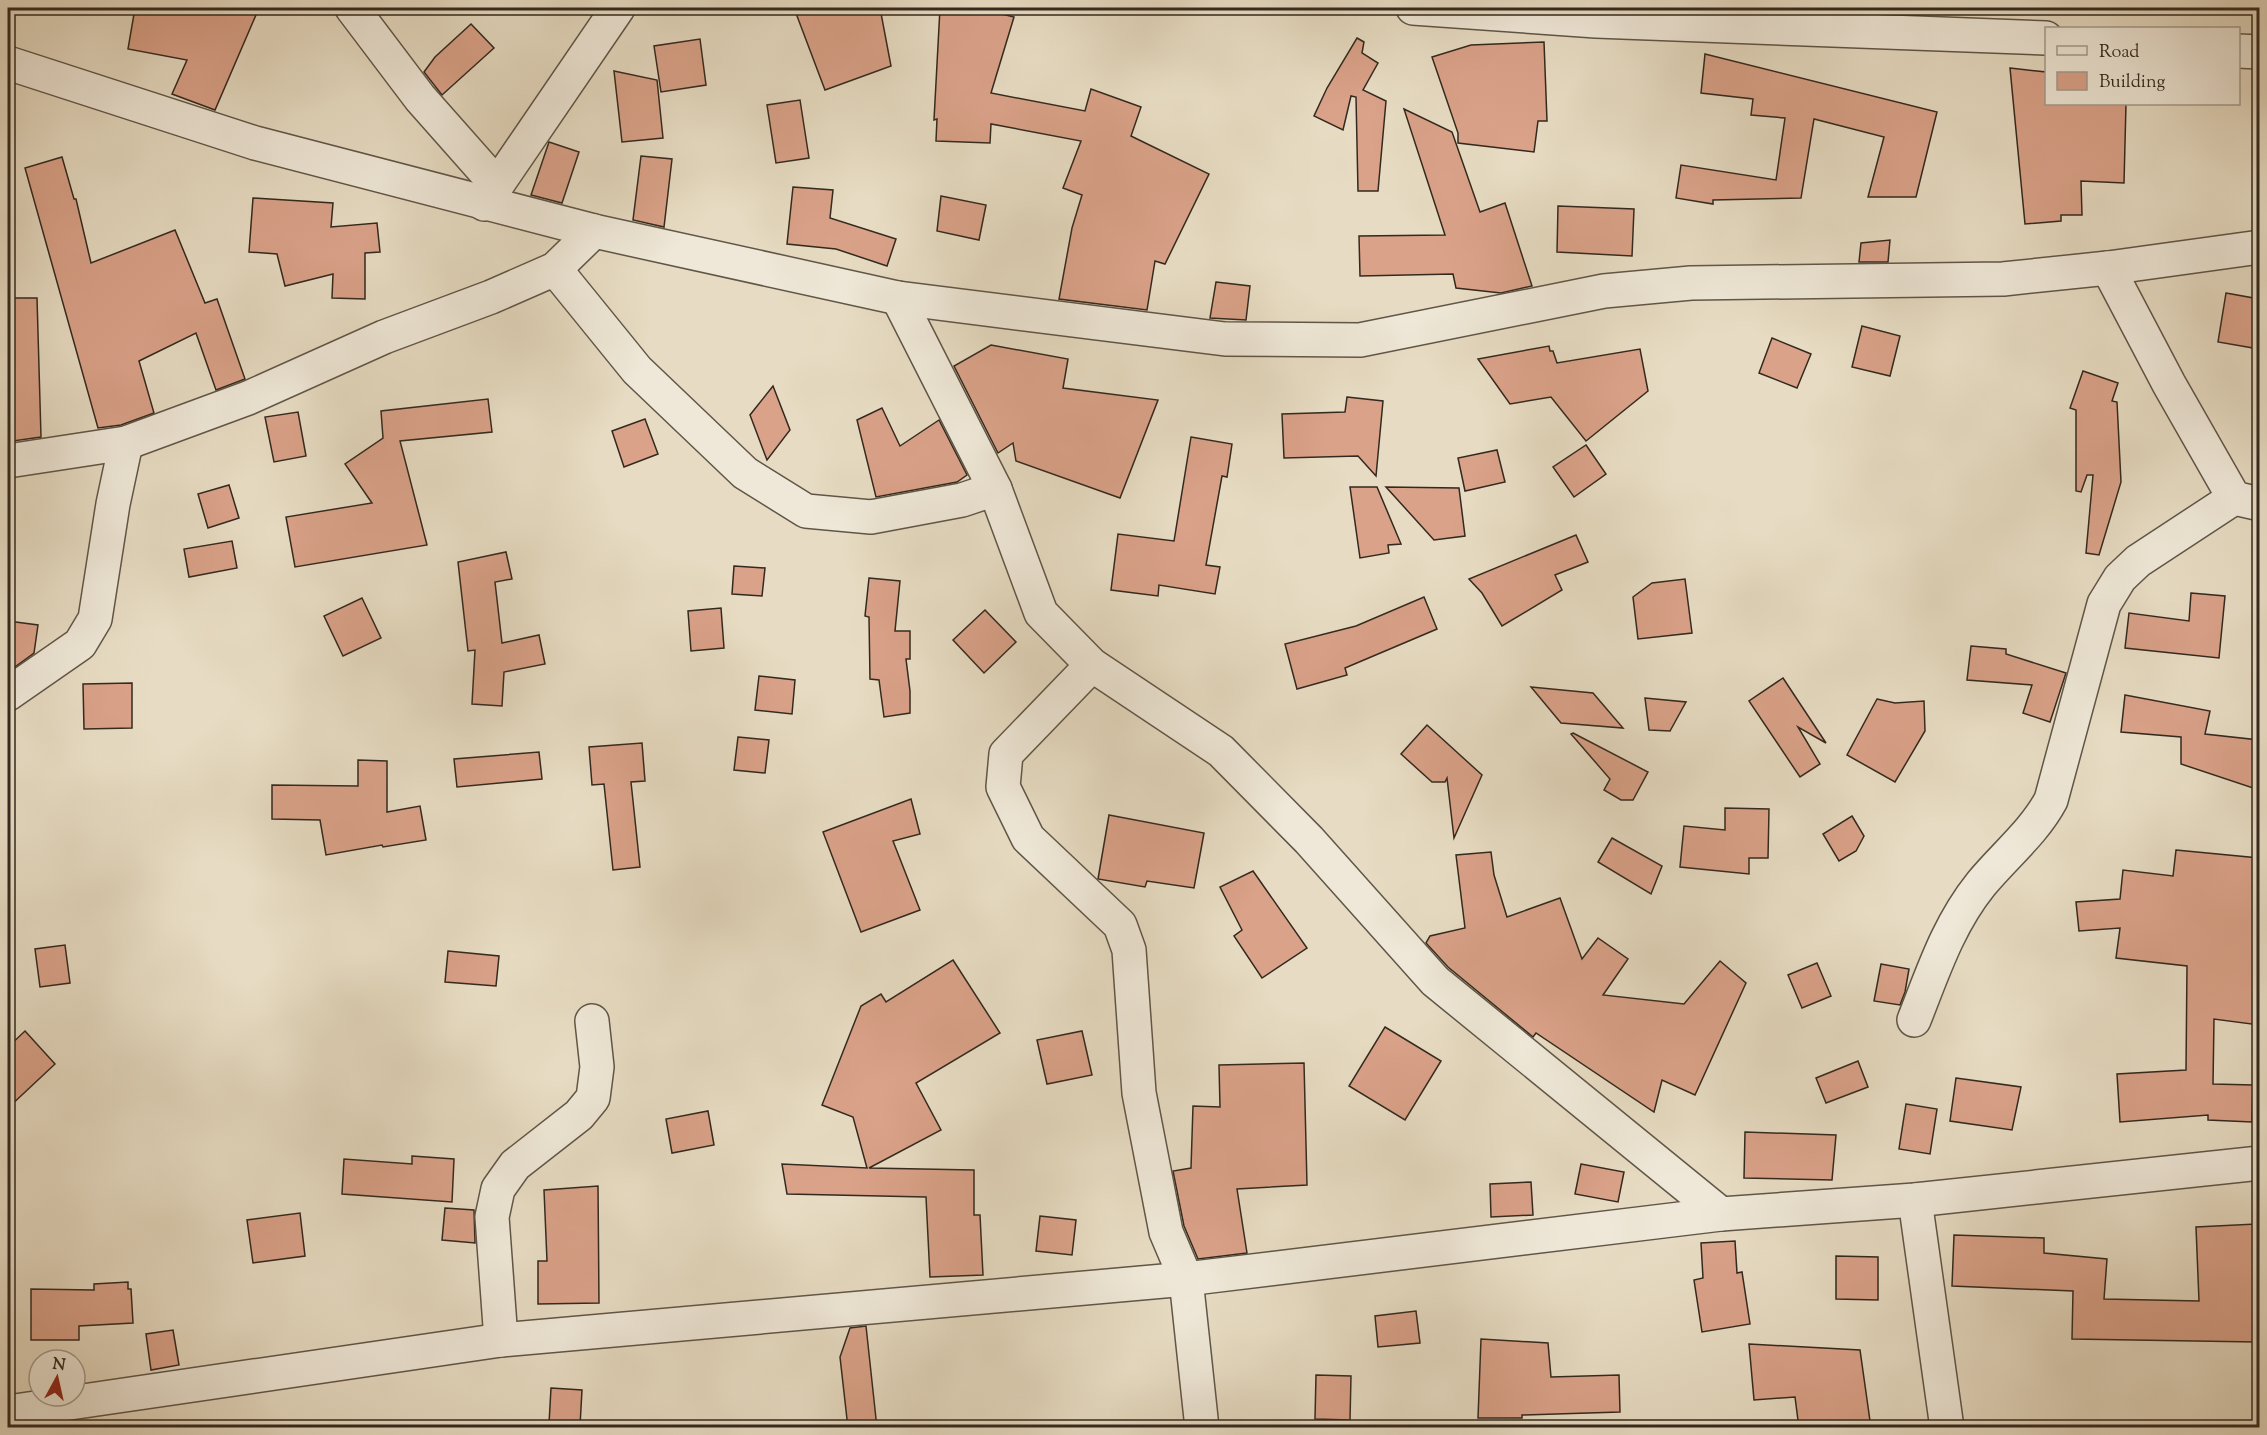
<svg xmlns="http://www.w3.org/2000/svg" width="2267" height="1435" viewBox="0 0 2267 1435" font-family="'Sorts Mill Goudy',serif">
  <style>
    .building { fill: #daa289; stroke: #33291f; stroke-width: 1.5 }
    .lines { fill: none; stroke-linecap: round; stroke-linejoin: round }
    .minor-casing { stroke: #605648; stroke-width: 36 }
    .minor { stroke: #efe8d8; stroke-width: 33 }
  </style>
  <rect width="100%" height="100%" fill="#e7dcc3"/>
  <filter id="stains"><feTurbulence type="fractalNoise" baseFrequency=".00333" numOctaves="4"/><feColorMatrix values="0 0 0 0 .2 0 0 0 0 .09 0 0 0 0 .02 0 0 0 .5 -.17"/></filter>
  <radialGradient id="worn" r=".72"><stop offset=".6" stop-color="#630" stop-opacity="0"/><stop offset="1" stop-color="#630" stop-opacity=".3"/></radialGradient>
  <!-- building -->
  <g class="building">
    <polygon points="135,8 259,8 215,110 172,94 187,60 128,49"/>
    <polygon points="794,8 880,8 891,66 825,90"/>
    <polygon points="940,8 990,11 1014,17 991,93 1085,111 1091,89 1141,107 1131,136 1209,174 1165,264 1155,261 1147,310 1059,299 1072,228 1082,195 1063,188 1081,141 991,124 990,143 936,141 937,119 934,120"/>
    <polygon points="471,24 494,48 442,95 424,72 435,57"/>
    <polygon points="1357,38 1364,42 1362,53 1378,63 1363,90 1386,101 1378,191 1358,191 1356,97 1351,96 1343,130 1314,116 1327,88"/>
    <polygon points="700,39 706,85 661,92 654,46"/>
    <polygon points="1544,42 1547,121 1538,121 1534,152 1458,143 1458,133 1432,57 1471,45"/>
    <polygon points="1705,54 1937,112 1916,197 1868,197 1884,137 1814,119 1801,198 1713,200 1713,204 1676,198 1681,165 1776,180 1785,118 1751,115 1753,99 1701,93"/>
    <polygon points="2010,68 2046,72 2046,104 2126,104 2124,183 2081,181 2082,215 2061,215 2061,221 2025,224"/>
    <polygon points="614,71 657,80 663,138 622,142"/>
    <polygon points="800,100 809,158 776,163 767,105"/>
    <polygon points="1404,109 1452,132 1480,212 1505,203 1532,286 1501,293 1456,288 1453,274 1360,276 1359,236 1445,235"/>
    <polygon points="549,142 579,152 562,203 531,195"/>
    <polygon points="641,156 672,159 664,227 633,220"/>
    <polygon points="62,157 74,199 76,199 91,263 175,230 205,303 217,299 245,379 216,390 196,333 139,361 154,413 121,425 98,428 25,168"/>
    <polygon points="793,187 833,190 830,218 896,239 887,266 836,249 787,244"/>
    <polygon points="941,196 986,205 979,240 937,231"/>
    <polygon points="253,198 333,203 331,227 377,223 380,252 365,253 365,299 332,298 333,274 285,286 277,254 249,252"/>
    <polygon points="1558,206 1634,209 1632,256 1557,252"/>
    <polygon points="1890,240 1888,262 1859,262 1861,243"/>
    <polygon points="1216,282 1250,286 1246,320 1210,318"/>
    <polygon points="2226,293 2259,299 2259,349 2218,342"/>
    <polygon points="8,298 37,298 41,437 13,441"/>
    <polygon points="1862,326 1900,336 1890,376 1852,367"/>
    <polygon points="1772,338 1811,354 1797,388 1759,373"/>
    <polygon points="991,345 1068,359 1063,388 1158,400 1120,498 1016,461 1013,443 998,453 954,366"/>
    <polygon points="1549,346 1550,351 1553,351 1557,363 1640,349 1648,391 1586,441 1551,397 1510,404 1478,359"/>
    <polygon points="2083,371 2118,383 2112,401 2117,402 2121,482 2099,555 2086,553 2093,475 2087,475 2081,492 2076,491 2076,410 2070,408"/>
    <polygon points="773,386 790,430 767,460 750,415"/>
    <polygon points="1347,397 1383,401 1376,476 1358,456 1284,458 1282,414 1345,412"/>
    <polygon points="488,399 492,432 400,441 427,545 295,567 286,517 372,503 345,464 383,438 381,411"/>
    <polygon points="882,408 900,446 939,420 967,475 957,482 876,497 857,420"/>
    <polygon points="298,412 306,456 274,462 265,417"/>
    <polygon points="645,419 658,454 624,467 612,431"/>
    <polygon points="1191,437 1232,444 1227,477 1222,476 1206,565 1220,567 1215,594 1159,585 1158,596 1111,590 1118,534 1174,541"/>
    <polygon points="1586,445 1606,474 1574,497 1553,467"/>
    <polygon points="1497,450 1505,482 1465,491 1458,458"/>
    <polygon points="229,485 239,518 208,528 198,494"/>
    <polygon points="1350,487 1377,487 1401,544 1388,545 1389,553 1360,558"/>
    <polygon points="1386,487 1459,488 1465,536 1434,540"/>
    <polygon points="1576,535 1588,562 1555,575 1562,590 1502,626 1482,593 1469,579"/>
    <polygon points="232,541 237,568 189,577 184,549"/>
    <polygon points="506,552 512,579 495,582 502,643 539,635 545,664 504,672 502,706 472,704 475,650 468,651 458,562"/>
    <polygon points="734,566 765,568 762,596 732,594"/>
    <polygon points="869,578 900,581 895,631 910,631 910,659 906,659 910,691 910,713 884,717 879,680 870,679 869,617 865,616"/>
    <polygon points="1685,579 1692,633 1638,639 1633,597 1652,583"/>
    <polygon points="2191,593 2225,596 2219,658 2125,648 2129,613 2189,621"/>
    <polygon points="1424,597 1437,629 1345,668 1347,675 1297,689 1285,644 1356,626"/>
    <polygon points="362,598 381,638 343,656 324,616"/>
    <polygon points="721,608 724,648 691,651 688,611"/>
    <polygon points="985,610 1016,642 984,673 953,640"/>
    <polygon points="8,621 38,625 34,653 8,672"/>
    <polygon points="1971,646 2006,649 2006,654 2066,673 2050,722 2023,713 2032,685 1967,680"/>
    <polygon points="759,676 795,680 792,714 755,710"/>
    <polygon points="1783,678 1826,743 1798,727 1820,764 1800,777 1749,701"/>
    <polygon points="132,683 132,728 84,729 83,684"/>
    <polygon points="1531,687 1593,693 1623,728 1561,723"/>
    <polygon points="2125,695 2210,711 2205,734 2259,740 2259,790 2181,764 2181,737 2121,732"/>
    <polygon points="1645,698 1686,702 1670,731 1649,730"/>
    <polygon points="1877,699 1895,703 1924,701 1925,731 1895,782 1847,755"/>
    <polygon points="1427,725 1482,775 1454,838 1447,778 1445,782 1432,782 1401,754"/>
    <polygon points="1573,733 1648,772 1633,800 1621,800 1604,790 1610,779 1571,734"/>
    <polygon points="738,737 769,740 765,773 734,770"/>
    <polygon points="642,743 645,781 631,782 640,867 613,870 604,784 592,785 589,747"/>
    <polygon points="539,752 542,779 457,787 454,759"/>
    <polygon points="358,760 387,761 387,812 420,806 426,840 383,847 382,845 326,855 320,820 272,819 272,785 358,786"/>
    <polygon points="911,799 920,834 893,841 920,910 861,932 823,832"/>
    <polygon points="1725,808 1769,809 1768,858 1749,858 1749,874 1680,867 1684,826 1725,830"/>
    <polygon points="1109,815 1204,833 1194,888 1147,881 1145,887 1098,879"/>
    <polygon points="1852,816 1864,836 1856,851 1839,861 1823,834"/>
    <polygon points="1612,838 1662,866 1651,894 1598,862"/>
    <polygon points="2176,850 2259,858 2259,1025 2214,1019 2213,1084 2253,1085 2252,1122 2208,1120 2208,1115 2120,1122 2117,1074 2186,1070 2187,966 2116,958 2120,928 2079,931 2076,902 2120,899 2123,870 2173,876"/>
    <polygon points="1491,852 1494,875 1507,917 1560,898 1582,959 1598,938 1628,959 1603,995 1684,1004 1720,961 1746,983 1695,1095 1662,1080 1654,1112 1536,1033 1533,1037 1448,967 1426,943 1430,936 1465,928 1456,855"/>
    <polygon points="1253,871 1307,948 1262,978 1234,936 1242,930 1220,887"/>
    <polygon points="65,945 70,983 40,987 35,949"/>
    <polygon points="448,951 499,956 496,986 445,982"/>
    <polygon points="953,960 1000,1033 916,1083 941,1130 869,1168 974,1170 974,1215 980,1215 983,1275 930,1277 926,1197 787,1194 782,1164 867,1168 853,1117 822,1105 861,1006 881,994 886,1002"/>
    <polygon points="1817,963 1831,996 1802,1008 1788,975"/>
    <polygon points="1881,964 1909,969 1905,992 1900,1005 1874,1001"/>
    <polygon points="1385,1027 1441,1061 1405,1120 1349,1086"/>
    <polygon points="25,1031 55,1064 8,1108 8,1047"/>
    <polygon points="1082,1031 1092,1075 1047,1084 1037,1040"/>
    <polygon points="1858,1061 1868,1087 1826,1103 1816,1078"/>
    <polygon points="1304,1063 1307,1185 1237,1189 1247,1253 1198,1259 1184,1226 1173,1171 1191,1168 1193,1106 1220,1107 1219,1065"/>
    <polygon points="1956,1078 2021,1087 2012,1130 1950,1121"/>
    <polygon points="1906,1104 1937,1109 1930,1154 1899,1149"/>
    <polygon points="708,1111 714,1145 672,1153 666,1119"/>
    <polygon points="1745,1132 1836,1135 1832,1180 1744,1178"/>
    <polygon points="412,1156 454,1159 452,1202 342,1194 344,1159 412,1164"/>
    <polygon points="1581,1164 1624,1172 1618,1202 1575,1194"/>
    <polygon points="1531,1182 1533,1215 1491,1217 1490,1184"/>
    <polygon points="598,1186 599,1303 538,1304 538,1261 547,1261 544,1190"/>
    <polygon points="445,1208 474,1210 475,1243 442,1240"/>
    <polygon points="300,1213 305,1256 253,1263 247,1220"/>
    <polygon points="1040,1216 1076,1220 1072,1255 1036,1251"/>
    <polygon points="2256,1224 2258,1276 2256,1342 2072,1339 2073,1291 1952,1286 1954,1235 2044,1238 2044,1253 2107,1259 2104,1299 2199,1301 2196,1227"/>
    <polygon points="1735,1241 1737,1273 1742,1272 1750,1324 1702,1332 1694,1280 1703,1278 1701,1243"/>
    <polygon points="1836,1256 1878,1257 1878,1300 1836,1299"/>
    <polygon points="128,1282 128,1289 131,1289 133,1323 79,1326 79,1340 31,1340 31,1289 94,1290 94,1284"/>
    <polygon points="1416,1311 1420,1343 1378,1347 1375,1316"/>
    <polygon points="866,1326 877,1428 848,1428 840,1357 850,1328"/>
    <polygon points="173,1330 179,1365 151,1370 146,1334"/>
    <polygon points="1481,1339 1548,1343 1551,1377 1619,1375 1620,1412 1522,1415 1522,1418 1478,1418"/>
    <polygon points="1749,1344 1860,1350 1871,1428 1799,1428 1795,1397 1754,1400"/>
    <polygon points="1316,1375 1351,1376 1350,1420 1315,1419"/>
    <polygon points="551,1388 582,1390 580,1426 549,1424"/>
  </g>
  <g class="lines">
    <!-- minor casing -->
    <g class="minor-casing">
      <g id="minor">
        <polyline points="352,8 420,98 497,185"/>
        <polyline points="1413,8 1596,21 2046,38"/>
        <polyline points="2238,51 2260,52"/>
        <polyline points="8,63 255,143 594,231 898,298 1225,339 1360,340 1604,291 1691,283 2003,279 2108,268 2260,247"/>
        <polyline points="484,204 618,8"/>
        <polyline points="2108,268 2169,384 2234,498 2260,504"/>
        <polyline points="555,269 637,370 745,473 806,511 871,517 962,500 995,489"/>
        <polyline points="898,298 995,489 1041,613 1092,665 1221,751 1309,840 1435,981 1721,1214"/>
        <polyline points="8,461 126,443 248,398 384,337 491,297 555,269 594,231"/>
        <polyline points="1092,665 1006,754 1003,787 1028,838 1120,925 1129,950 1139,1093 1166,1232 1186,1279 1202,1428"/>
        <polyline points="8,694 80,644 95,619 113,504 126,443"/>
        <path d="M1914,1020C1933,972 1948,925 1981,884C2004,856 2034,832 2051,800L2104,604L2120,578L2138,561L2234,498"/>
        <polyline points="1915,1200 1947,1428"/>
        <polyline points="501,1340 492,1217 498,1189 515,1165 579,1115 593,1098 597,1067 592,1021"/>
        <polyline points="8,1412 501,1340 1186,1279 1721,1214 1915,1200 2260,1163"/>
      </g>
    </g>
    <!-- minor -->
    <use href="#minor" class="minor"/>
  </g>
  <!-- margin -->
  <rect width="2267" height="1435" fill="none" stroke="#e7dcc3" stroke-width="30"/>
  <rect x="9" y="9" width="2249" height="1417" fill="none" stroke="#33291f" stroke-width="3"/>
  <rect x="15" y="15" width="2237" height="1405" fill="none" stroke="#33291f" stroke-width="1.5"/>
  <!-- legend -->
  <rect x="2045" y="27" width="195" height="78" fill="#efe8d8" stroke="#a49c8e" stroke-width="1.5"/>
  <rect x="2057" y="46" width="30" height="9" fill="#efe8d8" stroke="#a49c8e" stroke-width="1.5"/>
  <text x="2099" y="57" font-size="18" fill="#33291f">Road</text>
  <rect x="2057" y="72" width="30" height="18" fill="#daa289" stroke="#a49c8e" stroke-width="1.5"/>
  <text x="2099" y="87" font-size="18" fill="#33291f">Building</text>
  <!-- north arrow -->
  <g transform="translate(57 1378) rotate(8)"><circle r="28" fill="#efe8d8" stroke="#a49c8e" stroke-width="1.5"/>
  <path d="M0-4.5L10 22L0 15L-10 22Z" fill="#8f2418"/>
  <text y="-9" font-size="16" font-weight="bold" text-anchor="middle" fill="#33291f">N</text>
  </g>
  <rect width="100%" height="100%" filter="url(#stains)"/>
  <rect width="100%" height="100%" fill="url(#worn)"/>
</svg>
